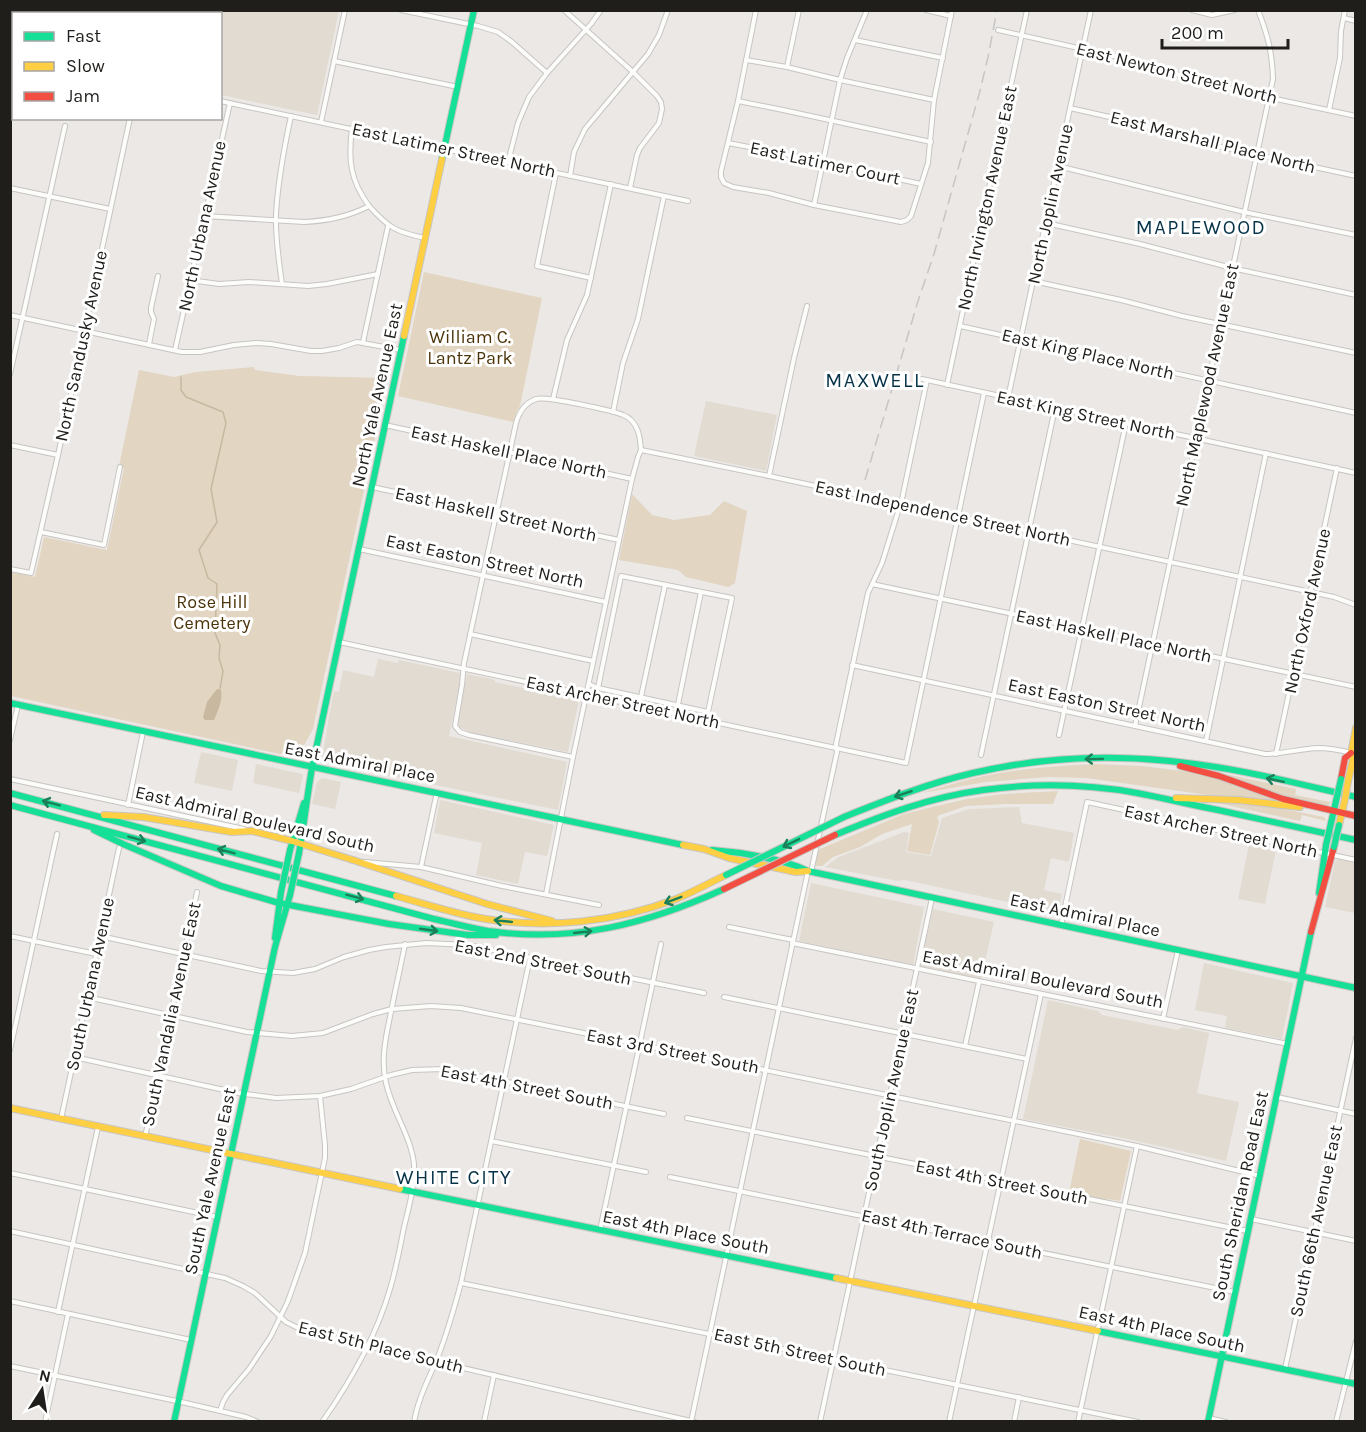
<svg xmlns="http://www.w3.org/2000/svg" width="1366" height="1432" viewBox="0 0 1366 1432" font-family="Karla,sans-serif">
  <style>
    .built { fill: #e2dbd2 }
    .green { fill: #e2d5c2 }
    .water { fill: #c8b8a0 }
    .lines { fill: none; stroke-linecap: round; stroke-linejoin: round }
    .stream { stroke: #c8b8a0; stroke-width: 1.5 }
    .street-casing { stroke: #c7c5c3; stroke-width: 6 }
    .fast-casing { stroke: #c7c5c3; stroke-width: 8 }
    .slow-casing { stroke: #c7c5c3; stroke-width: 8 }
    .jam-casing { stroke: #c7c5c3; stroke-width: 8 }
    .street { stroke: #fcfcfb; stroke-width: 4 }
    .fast { stroke: #16e098; stroke-width: 6 }
    .slow { stroke: #ffcf43; stroke-width: 6 }
    .jam { stroke: #f24e42; stroke-width: 6 }
    .rail { stroke: #c6c6c6; stroke-width: 1.5; stroke-dasharray: 12 6; stroke-linecap: butt }
    .fast-bridge-casing { stroke: #c7c5c3; stroke-width: 8; stroke-linecap: butt }
    .slow-bridge-casing { stroke: #c7c5c3; stroke-width: 8; stroke-linecap: butt }
    .jam-bridge-casing { stroke: #c7c5c3; stroke-width: 8; stroke-linecap: butt }
    .fast-bridge { stroke: #16e098; stroke-width: 6 }
    .slow-bridge { stroke: #ffcf43; stroke-width: 6 }
    .jam-bridge { stroke: #f24e42; stroke-width: 6 }
    .oneway { stroke: #1b7f5a }
    .labels { text-anchor: middle; dominant-baseline: central; stroke-width: 6; stroke-linejoin: round; paint-order: stroke }
    .street-label { font-size: 18px; fill: #201e1b; stroke: #fff }
    .park-label { font-size: 18px; fill: #4c340a; stroke: #fff }
    .neighbourhood-label { font-size: 20px; letter-spacing: 1.5px; fill: #073349; stroke: #fff }
  </style>
  <rect width="100%" height="100%" fill="#ebe8e5"/>
  <!-- built -->
  <g class="built">
    <polygon points="222,11 339,11 317,115 221,95 220,18"/>
    <polygon points="706,401 777,415 766,471 694,456"/>
    <polygon points="378,659 398,663 399,660 460,673 460,683 449,736 567,762 558,810 323,762 322,758 326,736 328,721 334,691 339,692 343,670 374,677"/>
    <polygon points="467,674 495,680 495,682 579,700 568,752 469,732 458,726 457,723"/>
    <polygon points="201,752 238,760 232,791 194,783"/>
    <polygon points="256,764 302,774 303,776 299,793 253,783"/>
    <polygon points="322,778 341,782 335,809 312,804 317,782"/>
    <polygon points="440,800 554,825 547,856 525,852 518,884 476,875 482,843 434,833"/>
    <polygon points="1019,807 1022,823 1074,833 1069,862 1051,858 1044,890 1062,894 1058,913 905,880 898,881 825,867 839,857 904,832 909,833 906,852 931,856 942,818 969,809"/>
    <polygon points="1250,840 1277,845 1265,904 1238,899"/>
    <polygon points="1339,859 1355,862 1355,913 1325,907 1335,861"/>
    <polygon points="811,883 924,907 913,965 799,941"/>
    <polygon points="933,909 994,922 981,979 920,966"/>
    <polygon points="1204,963 1293,983 1282,1039 1225,1028 1227,1016 1195,1010"/>
    <polygon points="1048,1000 1098,1011 1102,1015 1178,1030 1183,1027 1209,1033 1197,1093 1239,1102 1226,1161 1128,1139 1023,1119"/>
  </g>
  <!-- green -->
  <g class="green">
    <polygon points="424,272 542,298 520,406 517,411 513,422 398,396"/>
    <polygon points="254,367 255,370 299,376 388,378 313,729 303,747 280,754 11,696 11,572 35,577 44,537 107,550 124,468 119,466 139,370 174,377 196,372"/>
    <polygon points="632,494 652,515 674,520 710,515 724,501 747,511 735,583 728,587 686,577 678,570 619,560"/>
    <path d="M1095,764L1142,766L1199,773L1278,799L1275,801L1208,795L1086,778L1048,777L986,782L922,793C938,788 954,783 971,779C1011,769 1053,766 1095,764Z"/>
    <polygon points="1221,773 1296,789 1295,795 1330,802 1330,804 1325,806 1278,794 1220,774"/>
    <path d="M1058,791L1053,804H1006L966,806L937,816L939,822L930,855L907,851L912,824L882,834L860,847L833,857L822,866H816C814,861 817,854 820,849L904,814L932,807L967,799L1003,794Z"/>
    <polygon points="1213,800 1268,806 1324,817 1326,821 1302,815 1300,821 1213,802"/>
    <polygon points="1080,1139 1131,1151 1120,1201 1108,1199 1107,1200 1069,1193"/>
  </g>
  <!-- water -->
  <path class="water" d="M217,689L221,690C223,699 218,711 214,720H205L203,717L207,702Z"/>
  <g class="lines">
    <!-- stream -->
    <g class="stream">
      <polyline points="38,10 42,14"/>
      <polyline points="181,377 181,390 186,397 223,412 226,423 211,489 217,522 199,550 208,578 217,584 215,633 220,645 219,658 223,671 220,689"/>
    </g>
    <!-- street casing -->
    <g class="street-casing">
      <g id="street">
        <polyline points="162,10 176,14"/>
        <polyline points="401,10 478,26 498,32 512,42 547,73"/>
        <polyline points="564,10 633,72 657,96 661,102 662,109 659,123 640,148 637,155 630,188"/>
        <polyline points="756,10 738,101 721,171 721,177 724,183 733,187 769,193 814,205 901,222 907,220 911,216 928,163 934,100 952,10"/>
        <polyline points="926,10 951,16"/>
        <polyline points="1192,10 1212,15 1235,10"/>
        <polyline points="23,14 24,10"/>
        <polyline points="152,14 152,10"/>
        <polyline points="217,14 217,10"/>
        <polyline points="1344,18 1356,21"/>
        <polyline points="998,30 1118,57 1155,67 1192,79 1257,95 1356,116"/>
        <polyline points="855,40 943,58"/>
        <polyline points="746,60 787,67 840,80 934,100"/>
        <polyline points="334,61 458,87"/>
        <polyline points="787,67 799,10"/>
        <polyline points="10,74 14,60"/>
        <polyline points="220,101 688,201"/>
        <polyline points="738,101 783,110 931,142"/>
        <polyline points="1070,108 1136,123 1207,144 1356,176"/>
        <polyline points="1329,110 1340,58 1341,31 1345,10"/>
        <polyline points="321,122 345,10"/>
        <path d="M352,128C348,160 350,180 369,206"/>
        <polyline points="728,143 776,152 921,184"/>
        <polyline points="508,162 518,123 529,97 547,73 591,24 601,10"/>
        <polyline points="1058,166 1244,212 1356,235"/>
        <polyline points="556,173 537,266 591,278"/>
        <polyline points="570,176 574,152 585,129 648,54 659,35 668,10"/>
        <polyline points="10,188 110,209"/>
        <polyline points="814,205 840,80 847,58 867,10"/>
        <path d="M204,216L304,222C327,221 348,217 369,206C389,228 396,232 425,238"/>
        <polyline points="1046,223 1140,244 1232,268 1356,295"/>
        <polyline points="190,280 219,284 249,282 308,286 327,284 378,274"/>
        <polyline points="1033,281 1121,300 1182,316 1356,353"/>
        <path d="M282,284C279,261 275,237 276,214C278,181 284,148 291,116"/>
        <polyline points="10,315 182,352 200,352 234,345 257,343 271,344 311,351 322,351 339,348 357,342 401,350"/>
        <polyline points="960,326 1356,413"/>
        <polyline points="363,342 388,226"/>
        <polyline points="149,344 154,319 151,312 151,308 158,276"/>
        <polyline points="175,350 230,103"/>
        <polyline points="10,374 65,126"/>
        <polyline points="922,379 1356,473"/>
        <polyline points="947,385 1027,10"/>
        <polyline points="1008,398 1091,10"/>
        <polyline points="553,399 567,340 587,295 611,184"/>
        <polyline points="613,412 623,363 638,319 664,196"/>
        <polyline points="385,425 632,479"/>
        <polyline points="10,445 58,455"/>
        <polyline points="641,450 769,476 1334,597 1356,605"/>
        <polyline points="769,476 794,358 807,306"/>
        <polyline points="372,487 619,540"/>
        <polyline points="41,532 104,545 120,467"/>
        <polyline points="359,549 606,602"/>
        <polyline points="10,569 31,573 58,455 130,118"/>
        <polyline points="872,584 1356,687"/>
        <polyline points="470,634 593,661"/>
        <polyline points="339,642 906,763 984,393"/>
        <path d="M852,665L1265,754C1283,754 1300,749 1317,748C1329,748 1340,750 1351,753"/>
        <polyline points="589,684 598,688 708,712 732,598 621,576 598,688"/>
        <polyline points="639,706 665,585"/>
        <polyline points="676,714 701,592"/>
        <path d="M1135,726L1273,79C1272,51 1268,36 1258,10"/>
        <polyline points="1059,735 1126,423"/>
        <polyline points="10,740 18,705"/>
        <polyline points="1206,741 1266,453"/>
        <polyline points="1276,754 1337,468"/>
        <polyline points="981,755 1055,408"/>
        <path d="M573,757L469,735L460,732L455,726L462,685L464,663L516,423C519,412 525,403 536,399C546,396 611,410 623,415C626,416 628,417 631,420C639,428 640,438 641,450"/>
        <polyline points="10,779 244,829"/>
        <polyline points="128,805 143,732"/>
        <polyline points="365,862 421,867 502,886 599,905"/>
        <polyline points="421,867 437,792"/>
        <polyline points="811,872 837,752 836,744 868,593 882,563 902,499 927,380"/>
        <polyline points="546,894 573,757 632,479 638,457 641,450"/>
        <polyline points="1061,926 1087,802 1356,860"/>
        <polyline points="729,927 793,940"/>
        <polyline points="10,936 96,954"/>
        <polyline points="100,936 261,971 293,973 315,969 344,957 369,950 386,947 426,943 468,945 704,993"/>
        <polyline points="792,943 1288,1044"/>
        <polyline points="87,997 247,1032 292,1036 323,1033 373,1014 392,1009 431,1006 461,1008 1137,1146 1260,1176"/>
        <polyline points="724,997 1027,1059"/>
        <polyline points="1163,1019 1178,950"/>
        <polyline points="965,1046 979,982"/>
        <polyline points="10,1050 57,834"/>
        <polyline points="74,1057 238,1093 276,1098 320,1096 351,1089 391,1075 412,1070 444,1069 664,1114"/>
        <polyline points="1277,1097 1356,1114"/>
        <polyline points="687,1118 1248,1231"/>
        <polyline points="61,1119 119,848"/>
        <polyline points="145,1137 197,892"/>
        <polyline points="491,1141 646,1172"/>
        <polyline points="10,1173 217,1217"/>
        <polyline points="670,1177 1235,1292"/>
        <polyline points="1251,1219 1356,1241"/>
        <polyline points="600,1230 661,944"/>
        <polyline points="10,1231 225,1278 243,1286 255,1293 286,1322 304,1331 695,1422"/>
        <polyline points="461,1283 1138,1422"/>
        <polyline points="10,1301 191,1340"/>
        <polyline points="58,1312 98,1127"/>
        <polyline points="10,1366 186,1403 246,1417 258,1422"/>
        <polyline points="1285,1369 1356,1038"/>
        <polyline points="220,1411 223,1402 227,1395 249,1369 271,1336 288,1301 305,1253 325,1158 325,1145 320,1096"/>
        <polyline points="1208,1418 1226,1422"/>
        <polyline points="45,1422 68,1314"/>
        <path d="M322,1422C351,1381 376,1337 390,1289C396,1269 400,1248 404,1227C409,1207 415,1185 414,1164C411,1136 392,1111 386,1083C380,1057 387,1032 392,1007C396,986 401,965 405,944"/>
        <path d="M414,1422C418,1399 428,1380 437,1359C447,1334 454,1309 461,1283L530,958"/>
        <polyline points="484,1422 494,1375"/>
        <polyline points="691,1422 808,871"/>
        <polyline points="820,1422 932,898"/>
        <polyline points="949,1422 1041,994"/>
        <polyline points="1014,1422 1019,1397"/>
        <polyline points="1078,1422 1137,1146"/>
        <polyline points="1336,1422 1356,1341"/>
      </g>
    </g>
    <!-- fast casing -->
    <g class="fast-casing">
      <g id="fast">
        <polyline points="442,159 474,10"/>
        <path d="M10,703C234,751 459,797 683,845"/>
        <polyline points="10,793 396,896"/>
        <path d="M10,805L434,919C452,923 470,928 488,931C574,943 647,924 724,889"/>
        <path d="M844,817C886,800 929,783 973,773C1046,756 1122,754 1195,764C1250,771 1303,785 1356,797"/>
        <polyline points="1331,823 1336,801"/>
        <polyline points="94,830 123,844 221,886 279,903 389,924 468,935 496,935"/>
        <path d="M835,835C883,815 931,797 983,790C1034,783 1087,784 1137,793C1164,798 1191,805 1218,810C1264,820 1310,830 1356,840"/>
        <polyline points="290,850 304,803"/>
        <path d="M712,850C740,852 783,859 808,871L1356,988"/>
        <path d="M299,853C304,825 307,796 312,768L404,336"/>
        <polyline points="1319,893 1326,845"/>
        <polyline points="275,938 281,892"/>
        <polyline points="400,1189 836,1278"/>
        <polyline points="1098,1331 1356,1384"/>
        <polyline points="174,1422 275,947 290,895"/>
        <polyline points="1208,1422 1311,932"/>
      </g>
    </g>
    <!-- slow casing -->
    <g class="slow-casing">
      <g id="slow">
        <polyline points="404,336 442,159"/>
        <polyline points="1348,781 1353,760 1351,753 1356,728"/>
        <polyline points="1176,798 1238,800 1300,807"/>
        <polyline points="104,815 143,817 232,832 252,831"/>
        <polyline points="1339,825 1345,799"/>
        <polyline points="252,831 292,841 353,860"/>
        <polyline points="683,845 704,849 729,858 796,872 808,871"/>
        <polyline points="353,860 487,904 552,921"/>
        <path d="M396,896C426,904 455,914 486,919C549,929 616,922 676,899C693,892 709,883 726,875"/>
        <polyline points="10,1108 400,1189"/>
        <polyline points="836,1278 1098,1331"/>
      </g>
    </g>
    <!-- jam casing -->
    <g class="jam-casing">
      <g id="jam">
        <polyline points="1180,766 1219,776 1283,799 1356,816"/>
        <polyline points="1341,779 1345,758 1351,753"/>
        <polyline points="1311,932 1334,847"/>
      </g>
    </g>
    <!-- street -->
    <use href="#street" class="street"/>
    <!-- fast -->
    <use href="#fast" class="fast"/>
    <!-- slow -->
    <use href="#slow" class="slow"/>
    <!-- jam -->
    <use href="#jam" class="jam"/>
    <!-- rail -->
    <polyline class="rail" points="865,480 918,301 934,254 980,91 988,57 997,10"/>
    <!-- fast-bridge casing -->
    <g class="fast-bridge-casing">
      <g id="fast-bridge">
        <polyline points="1336,801 1341,779"/>
        <polyline points="1326,845 1331,823"/>
        <polyline points="1334,847 1339,825"/>
        <polyline points="726,875 844,817"/>
        <polyline points="281,892 290,850"/>
        <polyline points="290,895 299,853"/>
      </g>
    </g>
    <!-- slow-bridge casing -->
    <g class="slow-bridge-casing">
      <polyline id="slow-bridge" points="1345,799 1348,781"/>
    </g>
    <!-- jam-bridge casing -->
    <g class="jam-bridge-casing">
      <polyline id="jam-bridge" points="724,889 835,835"/>
    </g>
    <!-- fast-bridge -->
    <use href="#fast-bridge" class="fast-bridge"/>
    <!-- slow-bridge -->
    <use href="#slow-bridge" class="slow-bridge"/>
    <!-- jam-bridge -->
    <use href="#jam-bridge" class="jam-bridge"/>
  </g>
  <!-- one-way arrows -->
  <defs><path id="oneway-shaft" d="M-6 0H5M1.5-3L5.5 0L1.5 3" fill="none" stroke-width="1.6" stroke-linecap="round" stroke-linejoin="round" transform="scale(1.5)"/></defs>
  <g class="oneway">
    <use href="#oneway-shaft" transform="translate(1094 759) rotate(179)"/>
    <use href="#oneway-shaft" transform="translate(1275 780) rotate(-168)"/>
    <use href="#oneway-shaft" transform="translate(903 794) rotate(161)"/>
    <use href="#oneway-shaft" transform="translate(51 803) rotate(-165)"/>
    <use href="#oneway-shaft" transform="translate(137 839) rotate(15)"/>
    <use href="#oneway-shaft" transform="translate(791 843) rotate(154)"/>
    <use href="#oneway-shaft" transform="translate(226 851) rotate(-165)"/>
    <use href="#oneway-shaft" transform="translate(355 897) rotate(15)"/>
    <use href="#oneway-shaft" transform="translate(673 900) rotate(159)"/>
    <use href="#oneway-shaft" transform="translate(503 921) rotate(-174)"/>
    <use href="#oneway-shaft" transform="translate(429 930) rotate(8)"/>
    <use href="#oneway-shaft" transform="translate(583 932) rotate(-6)"/>
  </g>
  <g class="labels">
    <!-- street labels -->
    <g class="street-label">
      <text transform="translate(1177 73) rotate(14)">East Newton Street North</text>
      <text transform="translate(1213 142) rotate(14)">East Marshall Place North</text>
      <text transform="translate(454 150) rotate(12)">East Latimer Street North</text>
      <text transform="translate(825 163) rotate(12)">East Latimer Court</text>
      <text transform="translate(987 198) rotate(-78)">North Irvington Avenue East</text>
      <text transform="translate(1050 204) rotate(-78)">North Joplin Avenue</text>
      <text transform="translate(202 226) rotate(-78)">North Urbana Avenue</text>
      <text transform="translate(81 346) rotate(-78)">North Sandusky Avenue</text>
      <text transform="translate(1088 354) rotate(13)">East King Place North</text>
      <text transform="translate(1207 385) rotate(-78)">North Maplewood Avenue East</text>
      <text transform="translate(377 395) rotate(-78)">North Yale Avenue East</text>
      <text transform="translate(1086 415) rotate(12)">East King Street North</text>
      <text transform="translate(509 452) rotate(12)">East Haskell Place North</text>
      <text transform="translate(943 513) rotate(12)">East Independence Street North</text>
      <text transform="translate(496 514) rotate(12)">East Haskell Street North</text>
      <text transform="translate(485 561) rotate(12)">East Easton Street North</text>
      <text transform="translate(1307 611) rotate(-78)">North Oxford Avenue</text>
      <text transform="translate(1114 636) rotate(12)">East Haskell Place North</text>
      <text transform="translate(623 702) rotate(12)">East Archer Street North</text>
      <text transform="translate(1107 705) rotate(12)">East Easton Street North</text>
      <text transform="translate(360 762) rotate(11)">East Admiral Place</text>
      <text transform="translate(255 819) rotate(13)">East Admiral Boulevard South</text>
      <text transform="translate(1221 831) rotate(12)">East Archer Street North</text>
      <text transform="translate(1085 915) rotate(12)">East Admiral Place</text>
      <text transform="translate(543 962) rotate(11)">East 2nd Street South</text>
      <text transform="translate(1043 979) rotate(11)">East Admiral Boulevard South</text>
      <text transform="translate(90 984) rotate(-78)">South Urbana Avenue</text>
      <text transform="translate(171 1014) rotate(-78)">South Vandalia Avenue East</text>
      <text transform="translate(673 1051) rotate(11)">East 3rd Street South</text>
      <text transform="translate(527 1087) rotate(11)">East 4th Street South</text>
      <text transform="translate(891 1090) rotate(-78)">South Joplin Avenue East</text>
      <text transform="translate(210 1181) rotate(-78)">South Yale Avenue East</text>
      <text transform="translate(1002 1182) rotate(11)">East 4th Street South</text>
      <text transform="translate(1240 1196) rotate(-78)">South Sheridan Road East</text>
      <text transform="translate(1316 1221) rotate(-78)">South 66th Avenue East</text>
      <text transform="translate(686 1232) rotate(11)">East 4th Place South</text>
      <text transform="translate(952 1234) rotate(12)">East 4th Terrace South</text>
      <text transform="translate(1162 1329) rotate(12)">East 4th Place South</text>
      <text transform="translate(381 1347) rotate(14)">East 5th Place South</text>
      <text transform="translate(800 1352) rotate(12)">East 5th Street South</text>
    </g>
    <!-- park labels -->
    <g class="park-label">
      <text x="470" y="337">William C.<tspan x="470" dy="21">Lantz Park</tspan></text>
      <text x="212" y="602">Rose Hill<tspan x="212" dy="21">Cemetery</tspan></text>
    </g>
    <!-- neighbourhood labels -->
    <g class="neighbourhood-label">
      <text x="1201" y="227">MAPLEWOOD</text>
      <text x="875" y="380">MAXWELL</text>
      <text x="454" y="1177">WHITE CITY</text>
    </g>
  </g>
  <!-- border -->
  <rect width="1366" height="1432" fill="none" stroke="#201e1b" stroke-width="24"/>
  <!-- legend -->
  <rect x="12" y="12" width="210" height="108" fill="#ffffff" stroke="#a6a5a4" stroke-width="1.5"/>
  <rect x="24" y="32" width="30" height="9" fill="#16e098" stroke="#a6a5a4" stroke-width="1.5"/>
  <text x="66" y="42" font-size="18" fill="#201e1b">Fast</text>
  <rect x="24" y="62" width="30" height="9" fill="#ffcf43" stroke="#a6a5a4" stroke-width="1.5"/>
  <text x="66" y="72" font-size="18" fill="#201e1b">Slow</text>
  <rect x="24" y="92" width="30" height="9" fill="#f24e42" stroke="#a6a5a4" stroke-width="1.5"/>
  <text x="66" y="102" font-size="18" fill="#201e1b">Jam</text>
  <!-- north arrow -->
  <g transform="translate(42 1390) rotate(12)" stroke="#ffffff" stroke-width="4.5" paint-order="stroke">
  <path d="M0-4.5L10 22L0 15L-10 22Z" fill="#201e1b"/>
  <text y="-9" font-size="16" font-weight="bold" text-anchor="middle" fill="#201e1b">N</text>
  </g>
  <!-- scale -->
  <path d="M1162 39v9h126v-9" fill="none" stroke="#201e1b" stroke-width="3"/>
  <text x="1171" y="39" font-size="18" fill="#201e1b" stroke="#ffffff" stroke-width="4.5" paint-order="stroke">200 m</text>
</svg>
